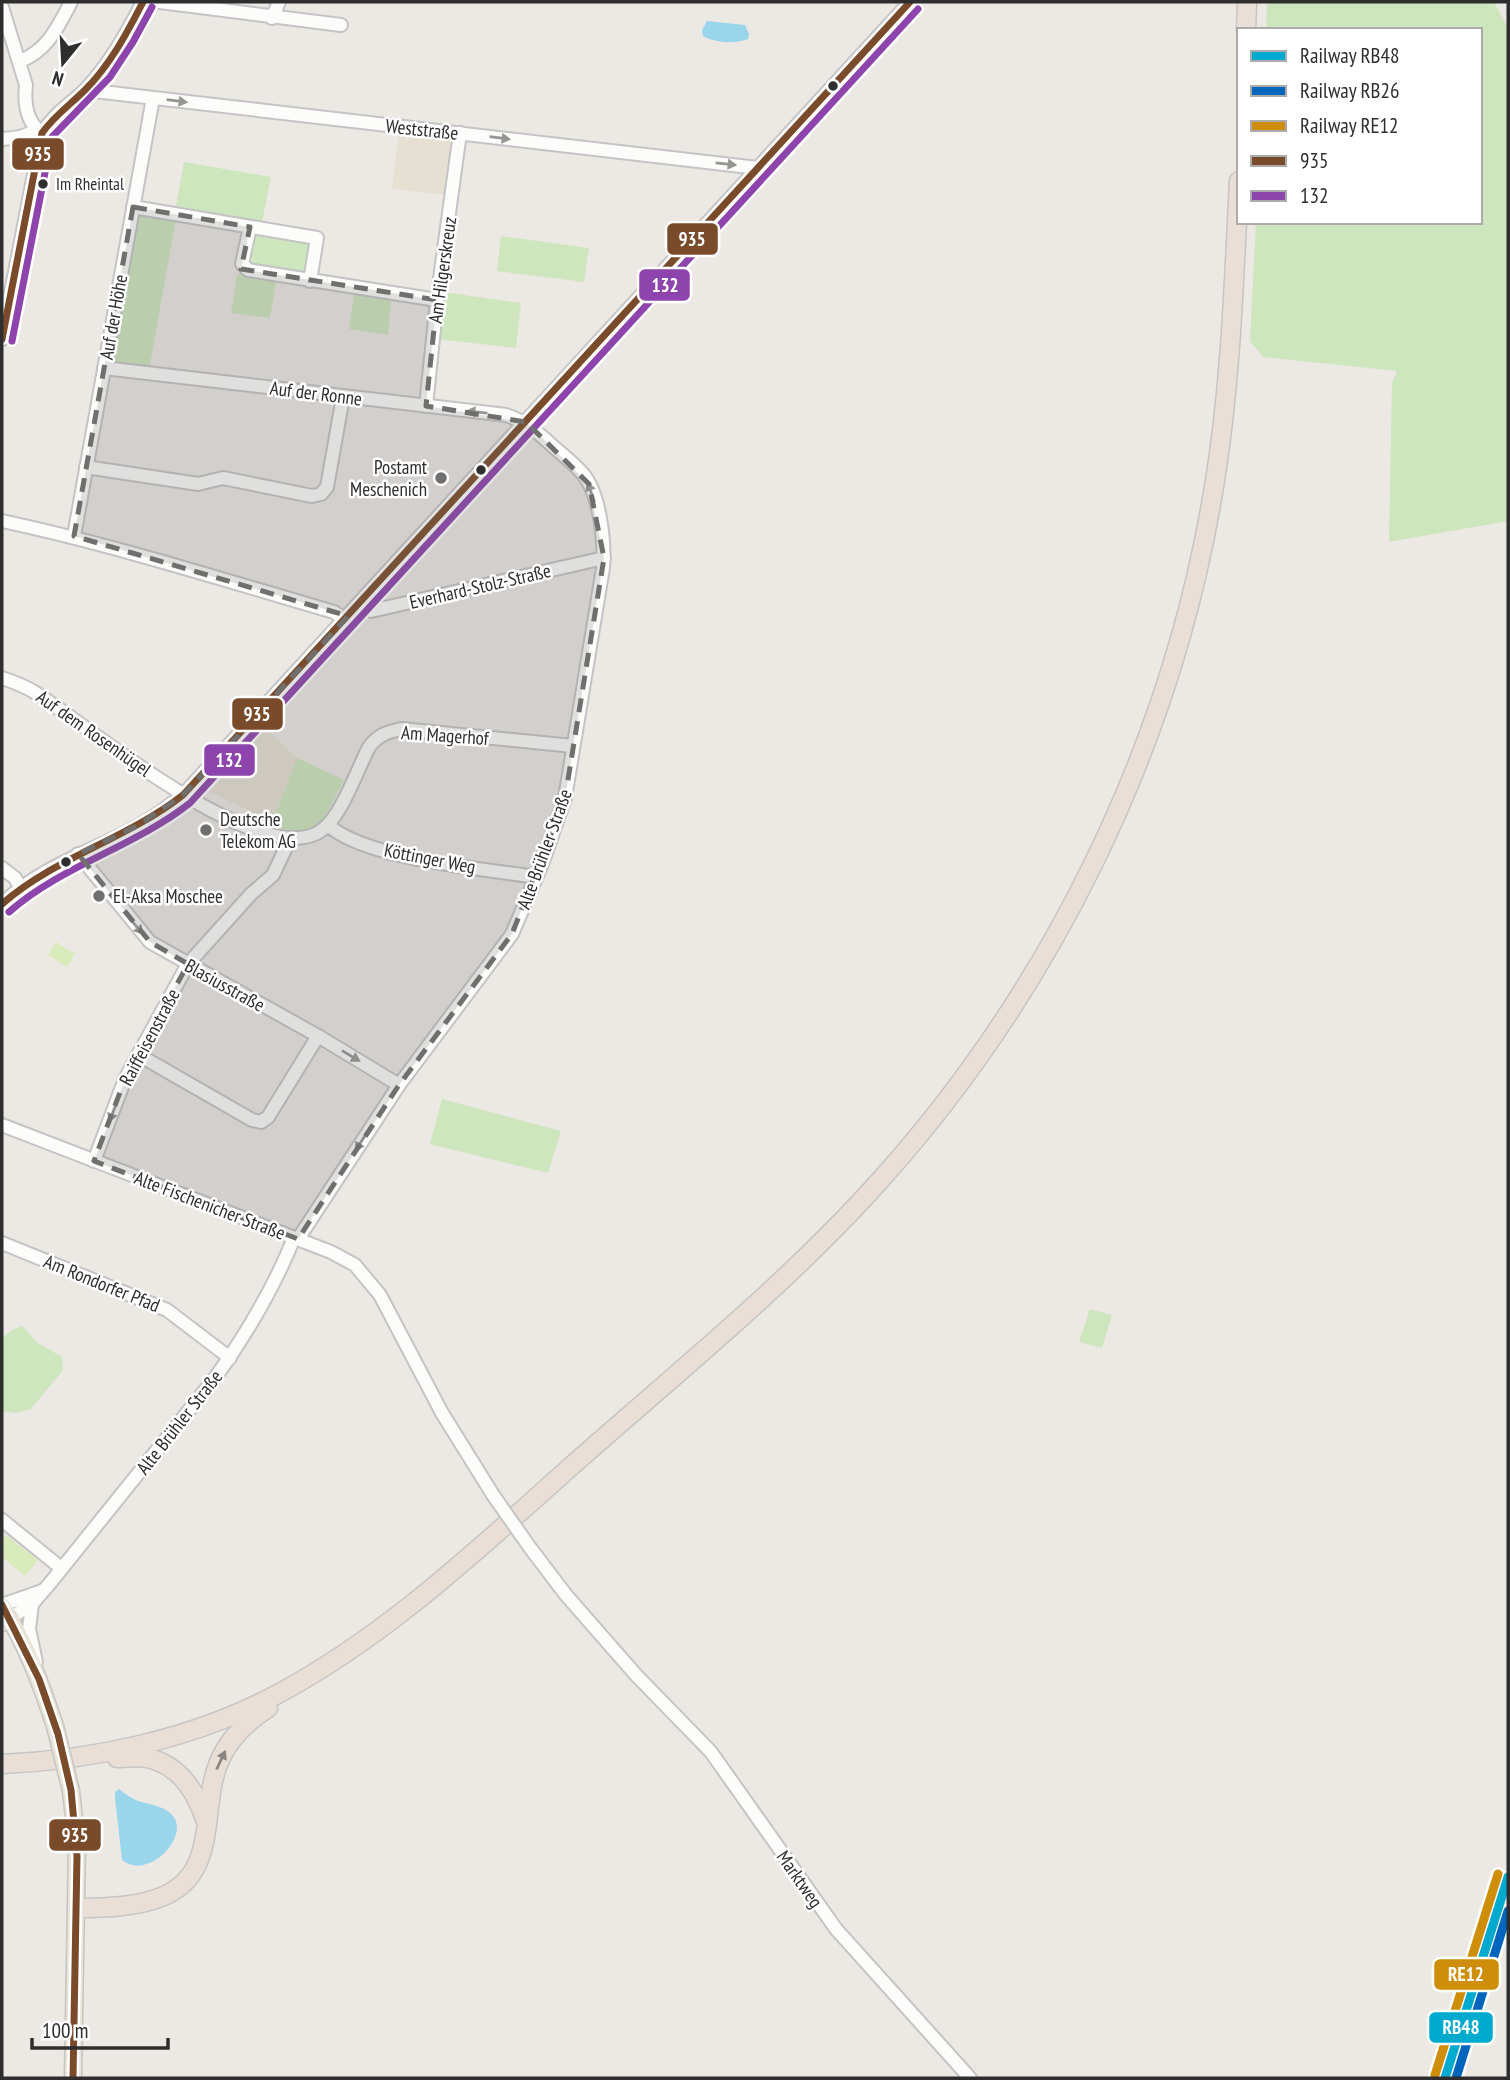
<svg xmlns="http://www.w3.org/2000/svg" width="1510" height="2080" viewBox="0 0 1510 2080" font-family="'PT Sans Narrow',sans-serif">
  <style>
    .education { fill: #e6e0d3 }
    .green { fill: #cee6be }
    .pitch { fill: #d9eabb }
    .water { fill: #99d6ec }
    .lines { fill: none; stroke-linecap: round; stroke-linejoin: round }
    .minor-casing { stroke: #c5c4c5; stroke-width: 16 }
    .major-casing { stroke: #c6c5c4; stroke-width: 19 }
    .highway-casing { stroke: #c6c5c4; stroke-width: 21 }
    .minor { stroke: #fcfcfb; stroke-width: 12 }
    .major { stroke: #e8e4d6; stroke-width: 16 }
    .highway { stroke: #eadfd6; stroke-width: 18 }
    .minor-bridge-casing { stroke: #c5c4c5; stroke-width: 16; stroke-linecap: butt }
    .major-bridge-casing { stroke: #c6c5c4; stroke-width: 19; stroke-linecap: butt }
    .minor-bridge { stroke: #fcfcfb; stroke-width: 12 }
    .major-bridge { stroke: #e8e4d6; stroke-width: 16 }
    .bus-1-casing { stroke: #fff; stroke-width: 12 }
    .bus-2-casing { stroke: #fff; stroke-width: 12 }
    .bus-1 { stroke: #7a4b2a; stroke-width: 7 }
    .bus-2 { stroke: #8e44ad; stroke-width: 7 }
    .rail-1-casing { stroke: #fff; stroke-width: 14 }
    .rail-2-casing { stroke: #fff; stroke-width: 14 }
    .rail-3-casing { stroke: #fff; stroke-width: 14 }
    .rail-1 { stroke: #00a9ce; stroke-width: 9 }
    .rail-2 { stroke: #0065bd; stroke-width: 9 }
    .rail-3 { stroke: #cf8e09; stroke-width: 9 }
    .oneway { fill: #959594 }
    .oneway2 { fill: #8c8682 }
    .marked { fill: #706f6e; fill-opacity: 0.2; stroke: #706f6e; stroke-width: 5; stroke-dasharray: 14 9; stroke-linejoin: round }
    .bus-dot { fill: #2e2e2e; stroke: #fff; stroke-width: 2.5 }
    .poi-dot { fill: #706f6e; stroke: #fff; stroke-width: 2.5 }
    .labels { text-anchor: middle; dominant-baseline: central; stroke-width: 5; stroke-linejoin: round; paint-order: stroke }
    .bus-label { font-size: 17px; fill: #2e2e2e; stroke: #fff; text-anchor: start }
    .street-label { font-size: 19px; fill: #2e2e2e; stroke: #fff }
    .poi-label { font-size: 19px; fill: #2e2e2e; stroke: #fff; text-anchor: start }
    .line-badge { stroke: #fff; stroke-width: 2.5 }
    .badge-label { font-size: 19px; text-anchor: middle; font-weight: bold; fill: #fff }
  </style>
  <rect width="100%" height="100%" fill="#ece8e4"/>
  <!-- education -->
  <g class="education">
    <polygon points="399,131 452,140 446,195 392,189"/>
    <polygon points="262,725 297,758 276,813 259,815 214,794 209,791 208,787 209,782"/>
  </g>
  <!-- green -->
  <g class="green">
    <polygon points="1267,2 1494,2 1508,28 1508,521 1389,542 1392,383 1397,371 1263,357 1250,341 1256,222 1480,222 1480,30 1266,30"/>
    <polygon points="184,162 271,177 262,222 176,206"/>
    <polygon points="141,212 176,218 149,370 116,366 111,361 137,214"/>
    <polygon points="257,234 309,243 305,273 251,263 254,237"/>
    <polygon points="501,236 589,248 584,282 497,271"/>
    <polygon points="237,274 276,281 270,318 231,313"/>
    <polygon points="443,292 521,303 516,348 436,339"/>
    <polygon points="354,293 391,298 388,335 349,329"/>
    <path d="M297,758L344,780C318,830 319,840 262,823L259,815L276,813Z"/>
    <polygon points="442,1099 561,1131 548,1173 430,1144"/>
    <polygon points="1090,1309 1112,1315 1102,1348 1079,1342"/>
    <polygon points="22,1326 38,1343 62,1357 63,1370 31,1409 15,1413 2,1411 2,1338 12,1330"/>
  </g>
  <!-- pitch -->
  <g class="pitch">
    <polygon points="56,942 75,954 67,967 48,955"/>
    <polygon points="6,1535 38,1560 25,1576 2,1557 2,1541"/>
  </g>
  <!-- water -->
  <g class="water">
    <path d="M707,21L745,25L749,34L748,39C736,44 715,43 703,36L702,30Z"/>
    <path d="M119,1789C124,1793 131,1798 138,1801C149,1805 164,1805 173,1816C190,1837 148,1881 122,1860L115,1798V1792Z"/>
  </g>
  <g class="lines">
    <!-- minor casing -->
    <g class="minor-casing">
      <g id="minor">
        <polyline points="160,2 341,25"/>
        <path d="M2,7L26,85C24,103 26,122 42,133"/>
        <polyline points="272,18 279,2"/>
        <path d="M20,61C47,51 58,27 71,2"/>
        <polyline points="85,90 758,168"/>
        <path d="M2,139C15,138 25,138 36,129"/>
        <polyline points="133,207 317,238 310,281"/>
        <polyline points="250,227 242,264 248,270 437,300"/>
        <path d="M2,339L42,133C55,113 68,106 85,90C109,65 127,33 143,2"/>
        <path d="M104,368L506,415C529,423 537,432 555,448C564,456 575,464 583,474C600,494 605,542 603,568L565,798L542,864L512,934L399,1085L298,1239"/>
        <polyline points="426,406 437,300 460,133"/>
        <polyline points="86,467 198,484 223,478 312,496 321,494 327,487 343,397"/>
        <path d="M2,521C114,545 224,580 334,612L344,619"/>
        <polyline points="74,536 153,98"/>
        <polyline points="357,605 371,611 604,558"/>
        <path d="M2,678C14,682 25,686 36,693C88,726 264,874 322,830C342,815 357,770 369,747C378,735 387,732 401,729L573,746"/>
        <path d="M328,825C365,859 485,869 536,877"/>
        <polyline points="78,854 150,942 318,1036 399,1085"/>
        <polyline points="2,868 15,878 20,887"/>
        <path d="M2,904C41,866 92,852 138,826C154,817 169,806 183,795L910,2"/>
        <polyline points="139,1055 252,1120 261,1122 268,1117 318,1036"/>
        <polyline points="2,1125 331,1252 355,1265 380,1295 442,1413 493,1495"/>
        <polyline points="94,1161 125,1079 188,964 251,894 273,875 290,839"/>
        <polyline points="2,1243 167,1310 230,1358"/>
        <polyline points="2,1520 61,1568"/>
        <polyline points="531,1549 566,1595 636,1675 711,1752 836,1929 970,2078"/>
        <polyline points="32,1604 29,1629 36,1662"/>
        <polyline points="2,1605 42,1591"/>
        <path d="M10,1618L32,1604L51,1582L215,1378C246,1335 274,1287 294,1238"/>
      </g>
    </g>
    <!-- major casing -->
    <g class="major-casing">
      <g id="major">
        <path d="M2,1606C26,1643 41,1684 55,1726"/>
        <polyline points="71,1791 77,1845 73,2078"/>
      </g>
    </g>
    <!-- highway casing -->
    <g class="highway-casing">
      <g id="highway">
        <polyline points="1246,30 1247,2"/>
        <polyline points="2,1622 10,1618"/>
        <path d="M117,1758C124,1758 132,1757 140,1757C175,1760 195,1788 205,1819"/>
        <path d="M2,1764C94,1760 192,1739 274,1696C384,1638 475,1552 567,1470C666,1382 774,1295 864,1198C1049,999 1175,743 1216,474C1231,377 1234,279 1239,181"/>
        <path d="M77,1908C106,1908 140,1907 166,1895C219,1870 200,1807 219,1762C229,1738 246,1722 268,1708"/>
      </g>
    </g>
    <!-- minor -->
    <use href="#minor" class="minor"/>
    <!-- major -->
    <use href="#major" class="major"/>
    <!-- highway -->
    <use href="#highway" class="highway"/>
    <!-- minor-bridge casing -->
    <g class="minor-bridge-casing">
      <polyline id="minor-bridge" points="493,1495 531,1549"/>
    </g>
    <!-- major-bridge casing -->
    <g class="major-bridge-casing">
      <polyline id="major-bridge" points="55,1726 71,1791"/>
    </g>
    <!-- minor-bridge -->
    <use href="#minor-bridge" class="minor-bridge"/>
    <!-- major-bridge -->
    <use href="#major-bridge" class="major-bridge"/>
    <!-- bus-1 casing -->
    <g class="bus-1-casing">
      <g id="bus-1">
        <path d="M2,339L42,133C54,116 70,105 85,90C110,65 127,33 143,2"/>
        <path d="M2,904C56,857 127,839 183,795L910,2"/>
        <polyline points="2,1605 39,1679 58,1734 71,1790 77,1856 73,2078"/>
      </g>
    </g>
    <!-- bus-2 casing -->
    <g class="bus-2-casing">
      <g id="bus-2">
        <polyline points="12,341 52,137 110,77 133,42 152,7"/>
        <path d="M9,912C63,865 134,847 190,803L918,9"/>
      </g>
    </g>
    <!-- bus-1 -->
    <use href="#bus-1" class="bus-1"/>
    <!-- bus-2 -->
    <use href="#bus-2" class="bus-2"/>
    <!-- rail-1 casing -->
    <g class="rail-1-casing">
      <polyline id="rail-1" points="1445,2078 1508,1877"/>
    </g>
    <!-- rail-2 casing -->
    <g class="rail-2-casing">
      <polyline id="rail-2" points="1456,2078 1508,1911"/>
    </g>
    <!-- rail-3 casing -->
    <g class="rail-3-casing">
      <polyline id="rail-3" points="1435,2075 1498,1874"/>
    </g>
    <!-- rail-1 -->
    <use href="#rail-1" class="rail-1"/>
    <!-- rail-2 -->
    <use href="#rail-2" class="rail-2"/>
    <!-- rail-3 -->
    <use href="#rail-3" class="rail-3"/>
  </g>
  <!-- one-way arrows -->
  <defs><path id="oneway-solid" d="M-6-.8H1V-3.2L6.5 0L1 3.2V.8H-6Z" transform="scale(1.75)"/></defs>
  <g class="oneway">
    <use href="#oneway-solid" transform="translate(177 101) rotate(7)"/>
    <use href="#oneway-solid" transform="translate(500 138) rotate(7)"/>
    <use href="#oneway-solid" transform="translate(726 164) rotate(6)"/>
    <use href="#oneway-solid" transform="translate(477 412) rotate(-174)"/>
    <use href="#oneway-solid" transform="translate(591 492) rotate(-110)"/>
    <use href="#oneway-solid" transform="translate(136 926) rotate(51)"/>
    <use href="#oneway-solid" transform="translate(351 1056) rotate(31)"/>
    <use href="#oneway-solid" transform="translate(113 1112) rotate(111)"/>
    <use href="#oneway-solid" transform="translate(361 1142) rotate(123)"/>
  </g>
  <use class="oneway2" href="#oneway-solid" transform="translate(221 1760) rotate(-65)"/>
  <!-- marked area -->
  <path class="marked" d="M133,207L250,227L241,269L437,300L426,406L526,422L589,484L604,558L565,798L512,934L399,1085L298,1239L94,1161L125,1079L188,964L150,942L78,854L137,826L183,795L348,616L74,536Z"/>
  <!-- markers -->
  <g class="bus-dot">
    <circle cx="833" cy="86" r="6"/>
    <circle cx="43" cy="184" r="6"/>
    <circle cx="481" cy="470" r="6"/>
    <circle cx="66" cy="862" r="6"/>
  </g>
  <g class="poi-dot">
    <circle cx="441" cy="478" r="7"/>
    <circle cx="206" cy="830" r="7"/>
    <circle cx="99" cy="896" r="7"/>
  </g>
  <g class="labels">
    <!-- bus labels -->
    <g class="bus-label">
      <text x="56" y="184">Im Rheintal</text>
    </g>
    <!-- street labels -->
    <g class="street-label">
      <text transform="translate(422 129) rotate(6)">Weststraße</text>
      <text transform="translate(442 270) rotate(-82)">Am Hilgerskreuz</text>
      <text transform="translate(113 317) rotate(-80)">Auf der Höhe</text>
      <text transform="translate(316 393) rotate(7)">Auf der Ronne</text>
      <text transform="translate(480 586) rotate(-13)">Everhard-Stolz-Straße</text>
      <text transform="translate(94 733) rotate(35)">Auf dem Rosenhügel</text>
      <text transform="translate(445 735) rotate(4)">Am Magerhof</text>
      <text transform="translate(544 849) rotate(-70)">Alte Brühler Straße</text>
      <text transform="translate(430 858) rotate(11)">Köttinger Weg</text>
      <text transform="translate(225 985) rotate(29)">Blasiusstraße</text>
      <text transform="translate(149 1037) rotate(-62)">Raiffeisenstraße</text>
      <text transform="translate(210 1205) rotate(21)">Alte Fischenicher Straße</text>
      <text transform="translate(102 1283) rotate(22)">Am Rondorfer Pfad</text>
      <text transform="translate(179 1422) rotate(-52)">Alte Brühler Straße</text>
      <text transform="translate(800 1879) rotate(55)">Marktweg</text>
    </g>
    <!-- poi labels -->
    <g class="poi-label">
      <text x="427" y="467" text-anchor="end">Postamt<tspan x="427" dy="22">Meschenich</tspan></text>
      <text x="220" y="819">Deutsche<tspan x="220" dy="22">Telekom AG</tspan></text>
      <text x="113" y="896">El-Aksa Moschee</text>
    </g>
  </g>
  <g class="line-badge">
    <rect x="11" y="137" width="54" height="34" rx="7" fill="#7a4b2a"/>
    <rect x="666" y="222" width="53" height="34" rx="7" fill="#7a4b2a"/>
    <rect x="638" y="268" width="53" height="34" rx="7" fill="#8e44ad"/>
    <rect x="231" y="697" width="53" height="34" rx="7" fill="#7a4b2a"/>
    <rect x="203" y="743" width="53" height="34" rx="7" fill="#8e44ad"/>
    <rect x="48" y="1818" width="54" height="34" rx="7" fill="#7a4b2a"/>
    <rect x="1433" y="1958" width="67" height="33" rx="7" fill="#cf8e09"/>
    <rect x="1428" y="2011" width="66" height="33" rx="7" fill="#00a9ce"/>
  </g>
  <g class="badge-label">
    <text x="38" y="161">935</text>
    <text x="692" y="246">935</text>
    <text x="665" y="292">132</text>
    <text x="257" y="721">935</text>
    <text x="229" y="767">132</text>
    <text x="75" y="1842">935</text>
    <text x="1466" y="1981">RE12</text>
    <text x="1461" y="2034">RB48</text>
  </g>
  <!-- border -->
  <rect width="1510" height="2080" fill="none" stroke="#2e2e2e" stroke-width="7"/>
  <!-- legend -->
  <rect x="1237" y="28" width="245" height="196" fill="#ffffff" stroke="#ababab" stroke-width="2"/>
  <rect x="1251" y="51" width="35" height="10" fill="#00a9ce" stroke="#ababab" stroke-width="2"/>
  <text x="1300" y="63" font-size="21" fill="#2e2e2e">Railway RB48</text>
  <rect x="1251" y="86" width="35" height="10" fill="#0065bd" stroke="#ababab" stroke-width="2"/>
  <text x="1300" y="98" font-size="21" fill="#2e2e2e">Railway RB26</text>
  <rect x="1251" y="121" width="35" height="10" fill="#cf8e09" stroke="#ababab" stroke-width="2"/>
  <text x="1300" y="133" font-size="21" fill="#2e2e2e">Railway RE12</text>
  <rect x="1251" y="156" width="35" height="10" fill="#7a4b2a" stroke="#ababab" stroke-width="2"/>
  <text x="1300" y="168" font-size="21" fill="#2e2e2e">935</text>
  <rect x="1251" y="191" width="35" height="10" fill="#8e44ad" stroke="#ababab" stroke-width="2"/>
  <text x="1300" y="203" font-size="21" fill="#2e2e2e">132</text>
  <!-- north arrow -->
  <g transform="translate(63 63) rotate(198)" stroke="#ffffff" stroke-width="5" paint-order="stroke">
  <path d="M0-5L12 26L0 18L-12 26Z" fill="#2e2e2e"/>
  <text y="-10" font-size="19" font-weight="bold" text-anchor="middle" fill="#2e2e2e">N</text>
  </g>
  <!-- scale -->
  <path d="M32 2038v10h136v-10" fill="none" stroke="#2e2e2e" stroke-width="3.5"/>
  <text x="42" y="2038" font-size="21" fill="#2e2e2e" stroke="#ffffff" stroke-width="5" paint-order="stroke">100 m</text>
</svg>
